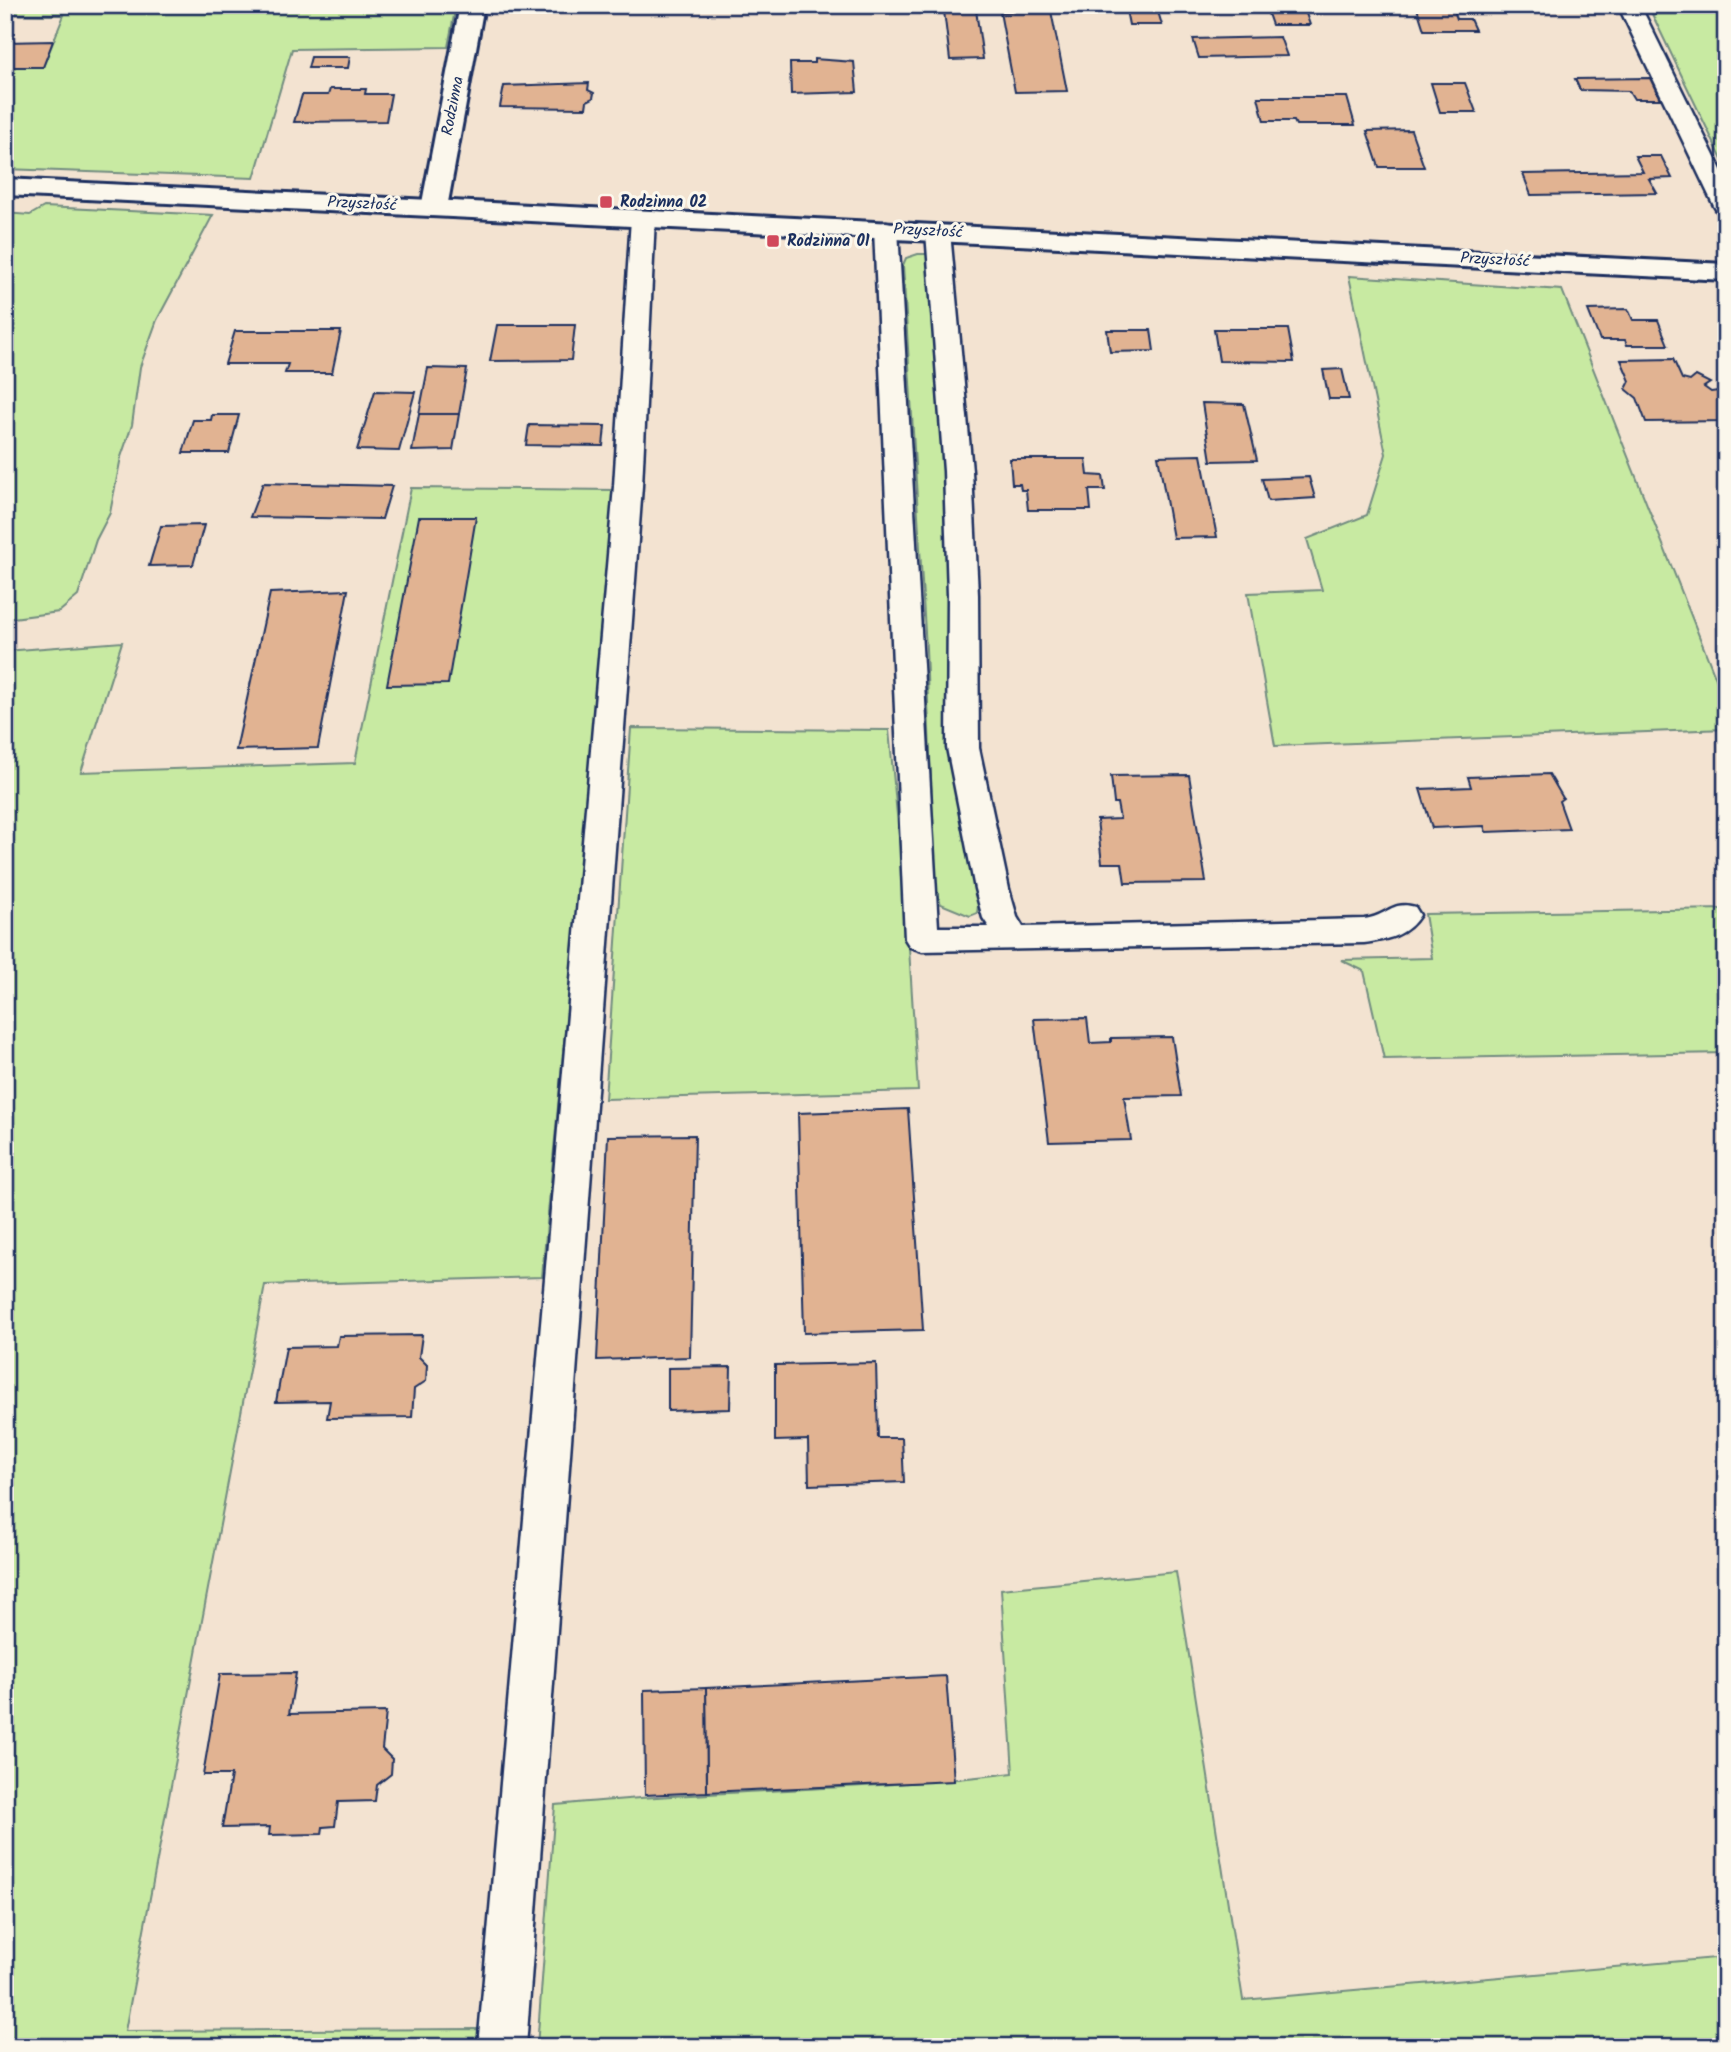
<svg xmlns="http://www.w3.org/2000/svg" width="1731" height="2052" viewBox="0 0 1731 2052" font-family="Kalam,sans-serif">
  <style>
    .green { fill: #c8eaa2; stroke: #728c80; stroke-width: 2 }
    .building { fill: #e1b392; stroke: #1b2f5e; stroke-width: 2 }
    .lines { fill: none; stroke-linecap: round; stroke-linejoin: round }
    .service-casing { stroke: #1b2f5e; stroke-width: 5 }
    .minor-casing { stroke: #1b2f5e; stroke-width: 6 }
    .tertiary-casing { stroke: #1b2f5e; stroke-width: 6 }
    .service { fill: #fbf7ec; fill-rule: evenodd }
    .minor { fill: #fbf7ec; fill-rule: evenodd }
    .tertiary { fill: #fbf7ec; fill-rule: evenodd }
    .poi-dot { fill: #d1495b; stroke: #fbf7ec; stroke-width: 2.5 }
    .labels { text-anchor: middle; dominant-baseline: central; stroke-width: 6; stroke-linejoin: round; paint-order: stroke }
    .far-street-label { font-size: 16px; fill: #1b2f5e; stroke: #fbf7ec }
    .far-poi-label { font-size: 16px; font-weight: bold; fill: #1b2f5e; stroke: #fbf7ec; text-anchor: start }
  </style>
  <rect width="100%" height="100%" fill="#f3e3d1"/>
  <filter id="ink" filterUnits="userSpaceOnUse"><feTurbulence type="fractalNoise" baseFrequency=".0143" numOctaves="2"/><feDisplacementMap in="SourceGraphic" scale="14" xChannelSelector="R" yChannelSelector="G"/><feConvolveMatrix kernelMatrix="1 2 1 2 8 2 1 2 1" color-interpolation-filters="sRGB"/></filter>
  <g filter="url(#ink)">
    <!-- green -->
    <g class="green">
      <polygon points="5,5 456,5 448,47 292,49 254,178 5,169 5,67 43,67 64,15 5,14"/>
      <polygon points="1726,13 1726,168 1652,14"/>
      <polygon points="44,207 213,215 157,320 140,367 132,425 121,457 110,513 96,540 78,596 59,612 5,619 5,213 30,215"/>
      <polygon points="918,254 929,254 946,454 956,746 962,826 979,899 977,913 970,916 941,904 935,888 926,649 903,265 906,258"/>
      <polygon points="1349,276 1562,290 1726,704 1726,729 1275,746 1248,593 1322,590 1307,539 1367,515 1386,454"/>
      <polygon points="411,488 616,490 542,1277 265,1285 125,2031 479,2029 477,2047 5,2047 5,651 122,642 81,772 355,763"/>
      <polygon points="631,728 889,730 908,932 918,1091 605,1099"/>
      <polygon points="1726,909 1726,1053 1384,1059 1364,971 1341,960 1432,958 1425,914"/>
      <path d="M1176,1572L1243,2000L1726,1957V2047H537L555,1805C707,1789 861,1792 1013,1773L1001,1589Z"/>
    </g>
    <!-- building -->
    <g class="building">
      <polygon points="783,5 916,5 917,6 783,8"/>
      <polygon points="999,5 1050,5 1051,11 1000,12"/>
      <polygon points="1125,5 1156,5 1162,25 1129,25"/>
      <polygon points="1265,5 1303,5 1310,25 1272,25"/>
      <polygon points="1416,5 1452,5 1457,19 1470,19 1475,30 1424,30"/>
      <polygon points="976,10 983,59 950,60 944,11"/>
      <polygon points="1051,11 1067,91 1015,92 1000,12"/>
      <polygon points="1280,37 1287,56 1199,58 1193,39"/>
      <polygon points="53,41 43,67 5,67 5,42"/>
      <polygon points="311,57 350,57 348,68 308,68"/>
      <polygon points="814,59 854,62 857,92 791,94 790,63 814,63"/>
      <polygon points="1650,78 1660,99 1634,99 1629,91 1580,90 1575,79"/>
      <polygon points="589,83 588,90 594,93 593,98 587,101 586,108 500,107 504,86"/>
      <polygon points="1431,83 1465,83 1476,112 1440,112"/>
      <polygon points="330,89 366,89 365,94 391,94 386,121 294,122 302,95 328,95"/>
      <polygon points="1258,97 1347,97 1355,125 1296,125 1294,121 1264,121"/>
      <polygon points="1411,130 1424,167 1379,167 1367,131"/>
      <polygon points="1635,156 1661,156 1672,178 1649,179 1657,193 1531,195 1523,174 1643,172"/>
      <polygon points="1628,309 1633,320 1658,320 1668,345 1627,345 1625,340 1600,340 1588,310"/>
      <polygon points="497,325 575,325 571,360 490,361"/>
      <polygon points="1214,329 1288,329 1294,362 1219,361"/>
      <polygon points="1107,330 1151,330 1154,351 1110,352"/>
      <polygon points="235,331 341,331 332,373 285,373 288,364 225,364"/>
      <polygon points="1673,359 1682,379 1690,381 1696,376 1710,383 1704,387 1711,392 1726,390 1726,421 1646,422 1637,398 1626,389 1630,381 1621,360"/>
      <polygon points="428,368 467,369 459,414 419,414"/>
      <polygon points="1342,369 1349,399 1329,399 1323,370"/>
      <polygon points="375,391 415,392 399,451 357,450"/>
      <polygon points="1202,403 1244,404 1257,460 1211,461"/>
      <polygon points="419,414 459,414 453,450 412,451"/>
      <polygon points="212,415 239,415 229,453 183,453 193,420 211,420"/>
      <polygon points="529,425 605,426 603,446 526,445"/>
      <polygon points="1201,455 1217,537 1173,538 1158,456"/>
      <polygon points="1010,459 1086,459 1088,475 1103,476 1105,490 1089,490 1091,510 1028,510 1026,490 1021,490 1020,484 1012,484"/>
      <polygon points="1309,477 1315,498 1268,501 1262,479"/>
      <polygon points="263,483 392,486 382,519 250,517"/>
      <polygon points="419,517 476,517 448,684 387,685"/>
      <polygon points="204,525 193,565 149,566 161,526"/>
      <polygon points="348,590 318,748 236,750 270,593"/>
      <polygon points="1549,774 1563,798 1559,801 1569,829 1486,832 1484,826 1432,828 1420,789 1471,787 1468,777"/>
      <polygon points="1189,775 1206,882 1125,883 1122,863 1102,863 1097,820 1120,819 1117,803 1114,803 1111,776"/>
      <polygon points="1087,1018 1090,1043 1111,1042 1111,1038 1172,1037 1181,1096 1124,1097 1131,1140 1049,1142 1034,1019"/>
      <polygon points="908,1109 923,1330 804,1333 798,1113"/>
      <polygon points="695,1135 690,1357 597,1360 608,1136"/>
      <polygon points="422,1335 419,1357 427,1365 426,1381 414,1389 412,1417 327,1418 330,1401 276,1402 286,1347 337,1346 339,1336"/>
      <polygon points="876,1363 878,1438 902,1438 904,1482 809,1485 808,1440 775,1441 775,1365"/>
      <polygon points="731,1367 730,1409 668,1411 668,1368"/>
      <polygon points="296,1673 289,1714 386,1712 382,1749 392,1759 391,1774 377,1785 375,1801 338,1802 335,1826 323,1827 322,1834 269,1835 270,1827 222,1828 231,1775 203,1775 220,1674"/>
      <polygon points="946,1676 954,1781 707,1792 706,1688"/>
      <polygon points="706,1688 707,1792 645,1795 644,1690"/>
    </g>
    <g class="lines">
      <!-- service casing -->
      <g class="service-casing">
        <g id="service">
          <polygon points="1618,5 1640,5 1726,180 1726,213 1717,211 1714,206"/>
          <polygon points="643,211 652,213 655,218 642,486 526,2047 478,2047 614,486 631,218 634,213"/>
          <path d="M886,222L895,224L898,229L938,927H989L983,918L975,889L947,748L948,595L944,471L926,232L929,227L938,225L947,227L950,232L972,471L978,595L979,748L1009,889L1017,917L1023,927L1364,919C1387,917 1391,900 1415,907L1420,915C1407,936 1387,940 1364,943L922,951L910,947L905,939L874,229L877,224Z"/>
        </g>
      </g>
      <!-- minor casing -->
      <g class="minor-casing">
        <polygon id="minor" points="460,5 484,5 447,208 444,214 434,216 424,214 421,208"/>
      </g>
      <!-- tertiary casing -->
      <g class="tertiary-casing">
        <polygon id="tertiary" points="5,179 1726,264 1726,280 5,195"/>
      </g>
      <!-- service -->
      <use href="#service" class="service"/>
      <!-- minor -->
      <use href="#minor" class="minor"/>
      <!-- tertiary -->
      <use href="#tertiary" class="tertiary"/>
    </g>
  </g>
  <!-- markers -->
  <g class="poi-dot">
    <rect x="599" y="195" width="14" height="14" rx="3.5"/>
    <rect x="766" y="234" width="14" height="14" rx="3.5"/>
  </g>
  <g class="labels">
    <!-- far-street labels -->
    <g class="far-street-label">
      <text transform="translate(453 106) rotate(-79)">Rodzinna</text>
      <text transform="translate(362 204) rotate(3)">Przyszłość</text>
      <text transform="translate(928 231) rotate(3)">Przyszłość</text>
      <text transform="translate(1495 260) rotate(3)">Przyszłość</text>
    </g>
    <!-- far-poi labels -->
    <g class="far-poi-label">
      <text x="620" y="202">Rodzinna 02</text>
      <text x="787" y="241">Rodzinna 01</text>
    </g>
  </g>
  <!-- margin -->
  <rect width="1731" height="2052" fill="none" stroke="#fbf7ec" stroke-width="28"/>
  <rect x="14" y="14" width="1703" height="2024" fill="none" stroke="#1b2f5e" stroke-width="2.5" filter="url(#ink)"/>
</svg>
